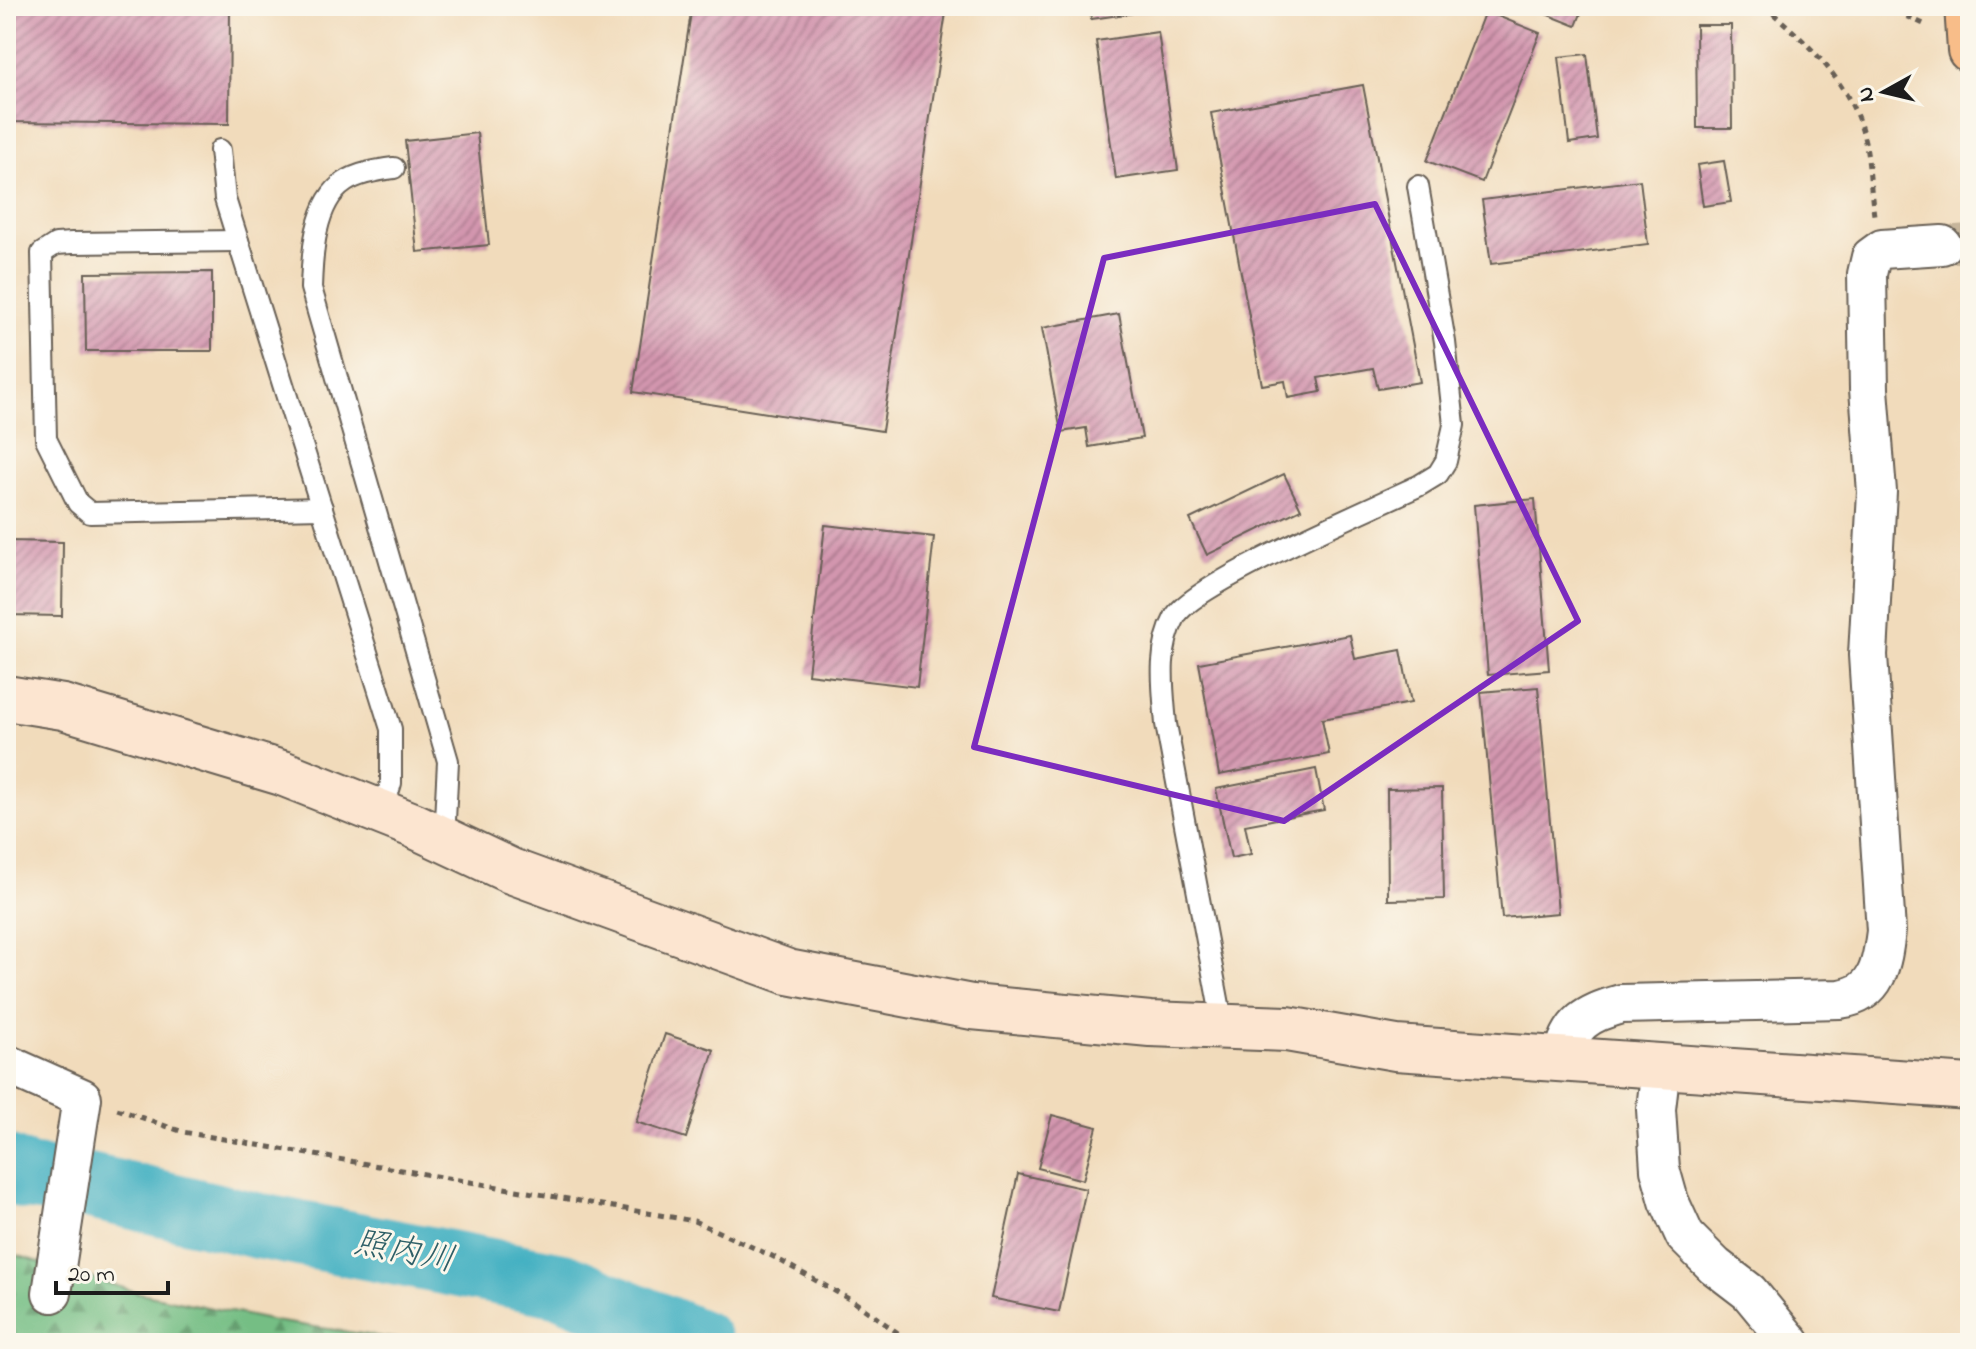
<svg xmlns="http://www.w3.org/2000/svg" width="1976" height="1349" viewBox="0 0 1976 1349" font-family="'Indie Flower','Klee One',sans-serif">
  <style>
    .forest { fill: url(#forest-firs); stroke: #486d50; stroke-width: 2 }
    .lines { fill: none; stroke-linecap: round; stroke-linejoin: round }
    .river { stroke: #45b1c2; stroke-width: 66 }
    .building { fill: url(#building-hatch) }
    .street-tunnel { stroke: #c6b59b; stroke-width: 38; stroke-dasharray: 38 19; stroke-linecap: butt }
    .lane-casing { stroke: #675f54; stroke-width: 24 }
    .street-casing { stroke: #675f54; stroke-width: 42 }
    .secondary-casing { stroke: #675f54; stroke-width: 48 }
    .highway-casing { stroke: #675f54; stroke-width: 48 }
    .path { stroke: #675f54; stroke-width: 5; stroke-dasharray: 6 6; stroke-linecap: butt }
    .lane { stroke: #fff; stroke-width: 20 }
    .street { stroke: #fff; stroke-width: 38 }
    .secondary { stroke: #fce5d0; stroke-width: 44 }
    .highway { stroke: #f8bd89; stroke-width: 44 }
    .marked { fill: none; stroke: #7b2cbf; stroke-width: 6; stroke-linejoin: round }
    .labels { text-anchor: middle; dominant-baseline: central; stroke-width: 6; stroke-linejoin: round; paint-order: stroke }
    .water-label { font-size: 34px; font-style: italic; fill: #2e5f67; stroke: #fbf7ec }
  </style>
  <defs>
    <pattern id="forest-firs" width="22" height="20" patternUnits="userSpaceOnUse" patternTransform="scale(2)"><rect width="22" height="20" fill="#75be84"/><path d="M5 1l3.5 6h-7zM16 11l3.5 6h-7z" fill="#5f9a6b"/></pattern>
    <pattern id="building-hatch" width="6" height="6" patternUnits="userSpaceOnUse" patternTransform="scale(2)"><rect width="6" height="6" fill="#d396af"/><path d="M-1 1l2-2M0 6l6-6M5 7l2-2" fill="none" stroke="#aa7a8e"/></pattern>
  </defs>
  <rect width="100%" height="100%" fill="#fbf7ec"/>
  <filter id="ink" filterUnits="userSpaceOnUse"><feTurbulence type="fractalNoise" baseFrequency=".0125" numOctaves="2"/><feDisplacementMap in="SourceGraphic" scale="16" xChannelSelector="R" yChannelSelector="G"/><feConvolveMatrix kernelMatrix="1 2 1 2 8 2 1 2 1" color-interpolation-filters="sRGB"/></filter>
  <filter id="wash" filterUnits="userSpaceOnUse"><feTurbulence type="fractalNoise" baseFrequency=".006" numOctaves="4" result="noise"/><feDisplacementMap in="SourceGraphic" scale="32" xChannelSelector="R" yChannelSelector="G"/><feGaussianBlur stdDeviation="1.8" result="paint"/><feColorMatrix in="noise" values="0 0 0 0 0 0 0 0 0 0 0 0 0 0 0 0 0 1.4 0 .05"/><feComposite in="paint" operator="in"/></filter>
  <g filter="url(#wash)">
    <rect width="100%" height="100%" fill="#f1dbbb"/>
    <!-- forest -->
    <polygon class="forest" points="6,1252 140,1293 274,1321 423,1343 6,1343"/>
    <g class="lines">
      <!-- river -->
      <polyline class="river" points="6,1168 27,1177 88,1186 259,1226 562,1285 700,1343"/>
    </g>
    <g id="blocks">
      <!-- building -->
      <g class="building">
        <polygon points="6,6 230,6 229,124 6,122"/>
        <polygon points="692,6 947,6 882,431 633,392"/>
        <polygon points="1090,6 1154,6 1155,10 1091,19"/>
        <polygon points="1526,6 1584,6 1576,26"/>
        <polygon points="1485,11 1540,33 1482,182 1427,161"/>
        <polygon points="1696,25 1731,25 1732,128 1697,128"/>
        <polygon points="1158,32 1178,170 1116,179 1096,41"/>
        <polygon points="1587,54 1597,139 1569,143 1559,57"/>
        <polygon points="1363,85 1420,382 1378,389 1373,368 1318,378 1321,392 1288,398 1285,381 1262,385 1211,113"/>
        <polygon points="477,133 489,245 417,252 405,141"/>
        <polygon points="1724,161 1731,202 1703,206 1697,165"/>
        <polygon points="1640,180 1648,244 1491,264 1482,200"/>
        <polygon points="212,272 212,351 86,351 85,273"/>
        <polygon points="1119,314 1142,438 1089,447 1086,428 1061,432 1042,328"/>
        <polygon points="1284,474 1301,509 1207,555 1190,519"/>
        <polygon points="1535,499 1549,670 1488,675 1474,505"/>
        <polygon points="825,525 934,537 917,687 808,674"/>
        <polygon points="6,541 63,542 62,616 6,615"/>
        <polygon points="1350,635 1355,659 1401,650 1411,703 1322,719 1329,754 1219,775 1199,663"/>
        <polygon points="1538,687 1558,913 1502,918 1481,692"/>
        <polygon points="1316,769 1324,810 1245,825 1251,854 1231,858 1216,789"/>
        <polygon points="1442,788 1444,899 1388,900 1387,789"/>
        <polygon points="665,1034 714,1050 686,1138 636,1122"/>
        <polygon points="1052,1115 1097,1127 1083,1180 1038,1168"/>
        <polygon points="1018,1174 1086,1189 1059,1312 991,1298"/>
      </g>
    </g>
  </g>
  <g filter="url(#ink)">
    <use href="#blocks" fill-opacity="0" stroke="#675f54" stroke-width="2"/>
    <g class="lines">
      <!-- street-tunnel -->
      <polyline class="street-tunnel" points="1942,245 1970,243"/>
      <!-- lane casing -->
      <g class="lane-casing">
        <g id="lane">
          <polyline points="220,150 225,199 391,729 391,783 382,813"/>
          <path d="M394,168C378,170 358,173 345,182C314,202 312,256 311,288L448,761L444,840"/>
          <polyline points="238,241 72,243 56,244 42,253 46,439 78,503 90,513 322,508"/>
          <path d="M1223,1026L1166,724C1163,688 1157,650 1175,617C1192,584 1377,506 1420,485L1438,474L1446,461L1454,425L1445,342L1418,186"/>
        </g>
      </g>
      <!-- street casing -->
      <g class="street-casing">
        <g id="street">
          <path d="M1563,1059C1569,1023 1588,1013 1621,1004L1840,999C1878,994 1882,963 1886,931L1868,655L1877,492L1869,389L1867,274L1871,257L1882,249L1942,245"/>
          <polyline points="6,1064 82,1098 52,1293"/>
          <polyline points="1661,1066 1656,1109 1660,1169 1669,1201 1685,1236 1715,1266 1749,1292 1791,1343"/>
        </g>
      </g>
      <!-- secondary casing -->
      <g class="secondary-casing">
        <polyline id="secondary" points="6,698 63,707 282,773 413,825 511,871 788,972 972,1007 1150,1024 1287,1029 1396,1048 1970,1087"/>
      </g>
      <!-- highway casing -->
      <g class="highway-casing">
        <polyline id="highway" points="1967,6 1970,50"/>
      </g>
      <!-- path -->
      <g class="path">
        <path d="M1764,6C1804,39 1846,78 1862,130C1870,156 1870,188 1874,215"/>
        <polyline points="1885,6 1928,26"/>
        <polyline points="117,1109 183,1132 694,1221 772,1256 856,1303 912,1343"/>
      </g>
      <!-- lane -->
      <use href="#lane" class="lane"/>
      <!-- street -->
      <use href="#street" class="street"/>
      <!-- secondary -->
      <use href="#secondary" class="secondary"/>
      <!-- highway -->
      <use href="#highway" class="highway"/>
    </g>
  </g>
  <!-- marked area -->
  <path class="marked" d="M1375,204L1578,621L1284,821L974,747L1104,258Z"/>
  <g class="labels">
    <!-- water labels -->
    <g class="water-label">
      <text transform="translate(404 1253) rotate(11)">照内川</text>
    </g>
  </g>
  <!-- margin -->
  <rect width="1976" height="1349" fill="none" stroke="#fbf7ec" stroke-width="32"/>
  <!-- north arrow -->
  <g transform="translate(1884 92) rotate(262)" stroke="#fbf7ec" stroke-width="6" paint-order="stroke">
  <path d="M0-6L14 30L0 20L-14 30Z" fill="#1c1c1c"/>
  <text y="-12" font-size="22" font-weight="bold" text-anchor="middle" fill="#1c1c1c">N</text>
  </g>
  <!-- scale -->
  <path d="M56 1281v12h112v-12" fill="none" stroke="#1c1c1c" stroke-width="4"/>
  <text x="68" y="1281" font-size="24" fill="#1c1c1c" stroke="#fbf7ec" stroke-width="6" paint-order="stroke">20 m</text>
</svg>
